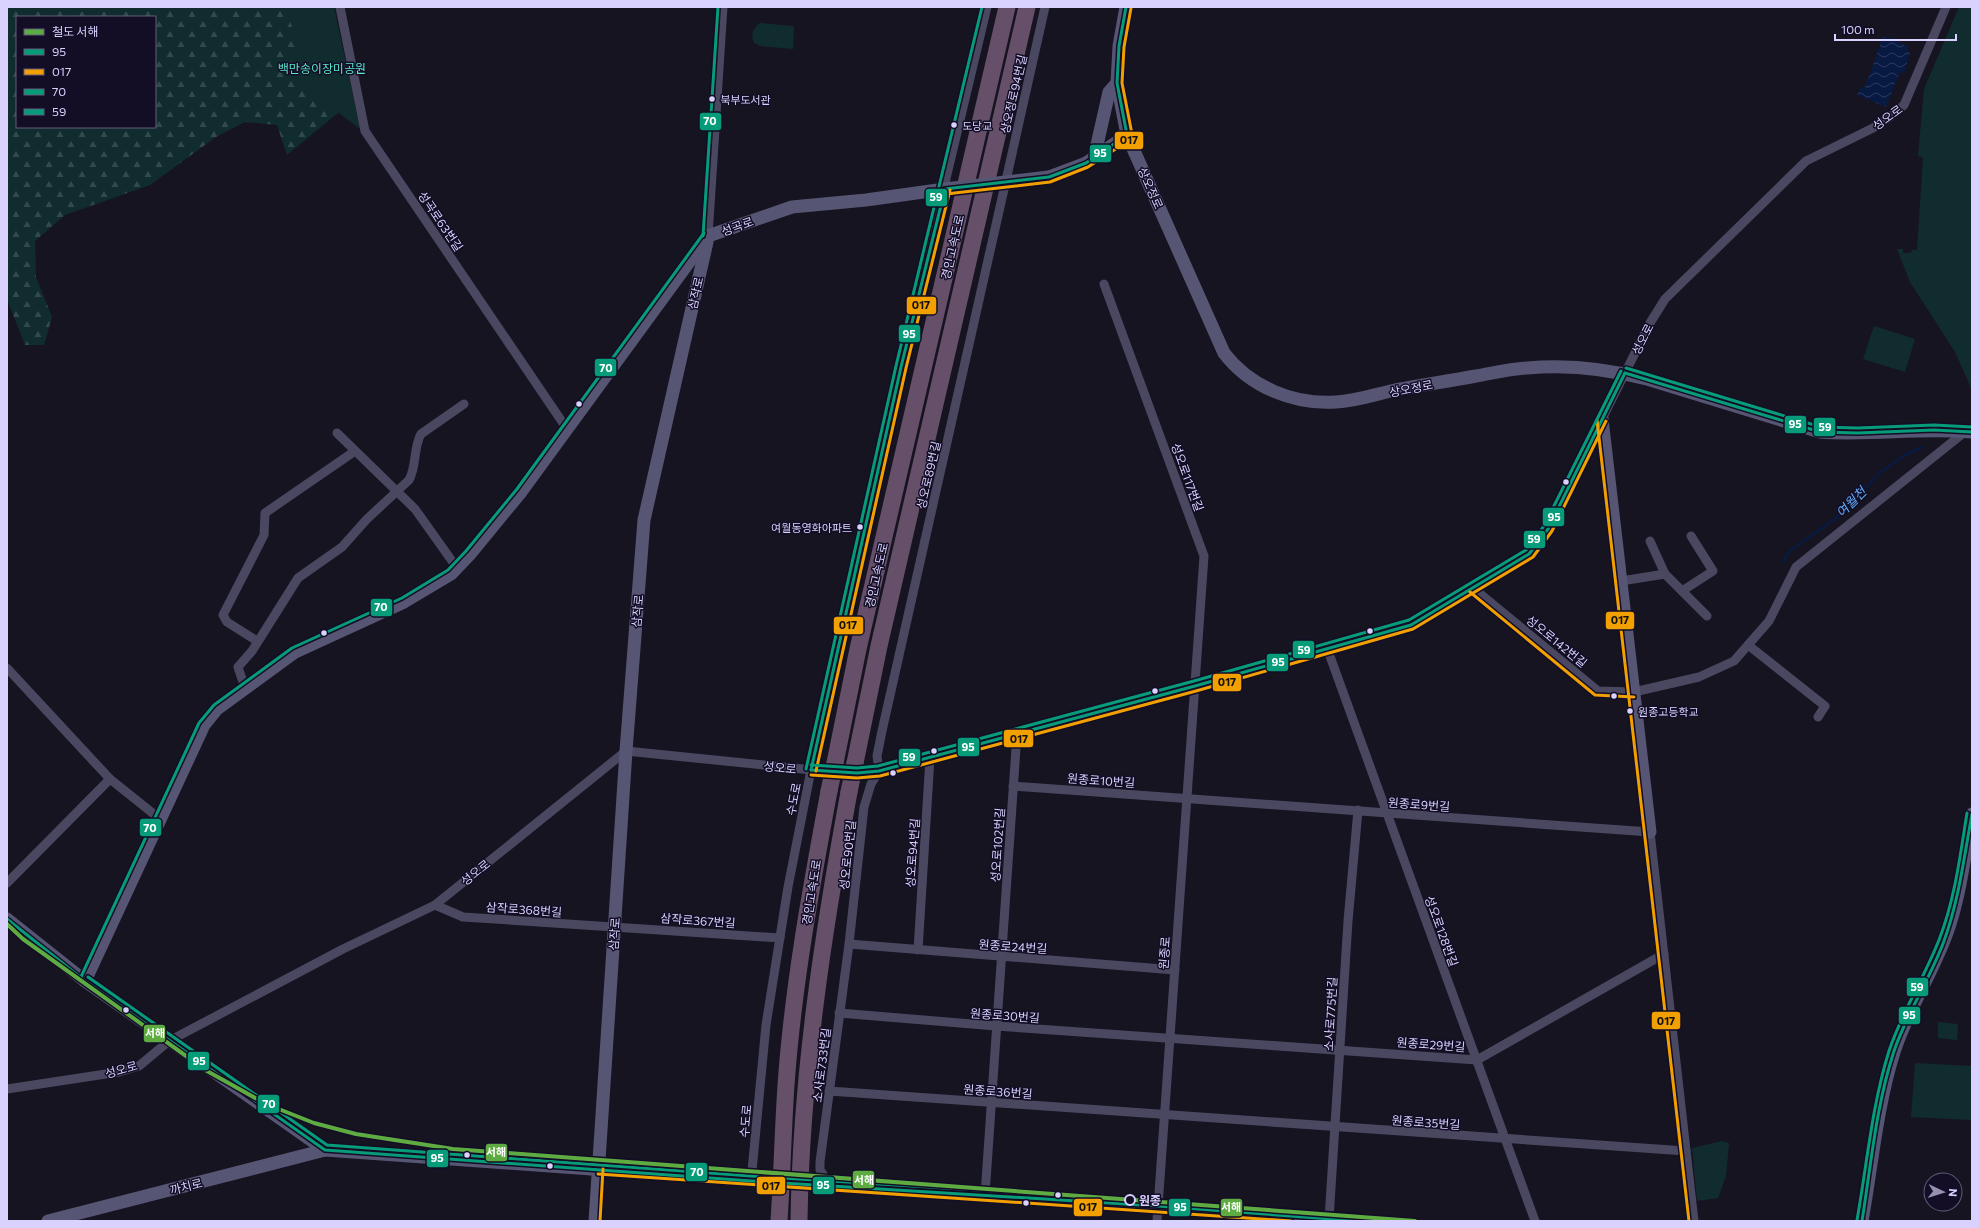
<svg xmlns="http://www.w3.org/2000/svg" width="1979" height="1228" viewBox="0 0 1979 1228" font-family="Commissioner,'Noto Sans KR',sans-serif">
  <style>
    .forest { fill: url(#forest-firs); fill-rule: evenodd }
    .park { fill: #112c2e }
    .water { fill: url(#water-waves) }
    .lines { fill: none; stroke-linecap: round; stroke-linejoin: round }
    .stream { stroke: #081a42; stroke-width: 2.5 }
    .street { stroke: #4a4761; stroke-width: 9 }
    .secondary { stroke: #575574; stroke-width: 13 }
    .highway { stroke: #664f68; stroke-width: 17 }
    .secondary-bridge { stroke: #575574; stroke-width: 13 }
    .highway-bridge { stroke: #664f68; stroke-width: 17 }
    .bus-1-casing { stroke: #130e26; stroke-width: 6 }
    .bus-2-casing { stroke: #130e26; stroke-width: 6 }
    .bus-3-casing { stroke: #130e26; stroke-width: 6 }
    .bus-4-casing { stroke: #130e26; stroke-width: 6 }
    .bus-1 { stroke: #069c7a; stroke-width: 3 }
    .bus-2 { stroke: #f2a000; stroke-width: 3 }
    .bus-3 { stroke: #069c7a; stroke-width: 3 }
    .bus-4 { stroke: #069c7a; stroke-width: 3 }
    .rail-1-casing { stroke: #130e26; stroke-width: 7 }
    .rail-1 { stroke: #5eac41; stroke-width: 4 }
    .bus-dot { fill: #d9d2ff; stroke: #130e26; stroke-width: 1.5 }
    .stop-dot { fill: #130e26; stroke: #d9d2ff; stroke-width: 2 }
    .labels { text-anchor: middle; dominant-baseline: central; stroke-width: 3; stroke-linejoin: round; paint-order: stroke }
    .bus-label { font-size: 11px; fill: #d9d2ff; stroke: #130e26; text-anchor: start }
    .park-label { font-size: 12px; fill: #58e5c8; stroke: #130e26 }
    .street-label { font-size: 12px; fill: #d9d2ff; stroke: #130e26 }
    .stop-label { font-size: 12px; font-weight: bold; fill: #d9d2ff; stroke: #130e26; text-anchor: start }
    .water-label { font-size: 13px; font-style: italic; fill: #60aeff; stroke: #130e26 }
    .line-badge { stroke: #130e26; stroke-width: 1.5 }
    .badge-label { font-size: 11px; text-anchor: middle; font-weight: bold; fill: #fff }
    .pale-badge-label { font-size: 11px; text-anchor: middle; font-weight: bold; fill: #111 }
  </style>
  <defs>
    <pattern id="forest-firs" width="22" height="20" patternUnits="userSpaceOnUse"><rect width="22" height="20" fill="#112c2e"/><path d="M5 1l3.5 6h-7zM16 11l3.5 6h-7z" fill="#334a4d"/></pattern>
    <pattern id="water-waves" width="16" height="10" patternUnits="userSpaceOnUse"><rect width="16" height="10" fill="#081a42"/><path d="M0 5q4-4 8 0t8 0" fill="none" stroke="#2b3a5e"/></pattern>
  </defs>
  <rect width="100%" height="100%" fill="#161420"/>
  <!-- forest -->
  <path class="forest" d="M7,7H315L344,108L287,155L277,125L245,122L216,137L150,185L65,215L35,241L36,277L52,317L44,345H25L8,302L7,294ZM17,17H155V127H17Z"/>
  <!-- park -->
  <g class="park">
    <polygon points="285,7 334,7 360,129 299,83 293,29"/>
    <polygon points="1959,7 1972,7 1972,390 1955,352 1910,282 1897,249 1903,249 1903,253 1911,253 1912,250 1917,250 1923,158 1918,156 1924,89"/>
    <path d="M760,23L794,26L793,49L760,46L754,43C750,35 753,28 760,23Z"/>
    <polygon points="1874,326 1915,339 1905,372 1863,359"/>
    <polygon points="1938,1022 1958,1024 1957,1040 1938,1038"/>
    <polygon points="1915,1063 1972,1066 1972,1120 1911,1117"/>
    <polygon points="1722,1141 1729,1143 1726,1176 1718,1198 1697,1201 1692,1148"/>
  </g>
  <!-- water -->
  <path class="water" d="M1883,37C1894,36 1899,44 1908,46L1907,51L1910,53L1904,73L1900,72L1886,107L1857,95L1861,87H1865Z"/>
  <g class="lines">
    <!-- stream -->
    <polyline class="stream" points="1783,561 1791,550 1836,518 1882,471 1905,455 1922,447"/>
    <!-- street -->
    <g class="street">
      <polyline points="340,7 365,131 567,429"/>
      <polyline points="708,236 723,7"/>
      <polyline points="1104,284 1204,556 1157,1221"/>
      <polyline points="1602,419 1650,323 1665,299 1806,161 1873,128 1890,117 1904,105 1946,7"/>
      <polyline points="337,433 415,509 457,568"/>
      <polyline points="1650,541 1665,574"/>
      <polyline points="1621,581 1665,574 1707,616"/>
      <polyline points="1473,588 1598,691 1634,692 1699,677 1734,661 1769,621 1796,567 1966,431"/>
      <polyline points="1682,591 1713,571 1691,536"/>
      <polyline points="257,641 227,622 223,615 264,535 265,513 355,451"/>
      <polyline points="1748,645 1825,706 1818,717"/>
      <polyline points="1327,648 1535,1221"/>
      <polyline points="7,668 110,779 160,819"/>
      <path d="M245,688L238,667L252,651L298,578L342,547L367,519L409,480C417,466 413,448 421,434L464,404"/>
      <polyline points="879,771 877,756 882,731 1045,7"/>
      <polyline points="1013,786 1650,832 1694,1221"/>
      <polyline points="7,883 110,779"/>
      <polyline points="435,905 463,917 780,938"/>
      <polyline points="849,944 1175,970"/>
      <polyline points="918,950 930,758"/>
      <polyline points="839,1013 996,1026 1477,1060 1664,954"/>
      <polyline points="7,1089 119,1072 139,1066 169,1041 343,949 435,905 626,751 842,773 879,771"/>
      <polyline points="829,1091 1686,1151"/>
      <polyline points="751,1181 766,1025 788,887 811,770 901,367 987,7"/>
      <polyline points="831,1186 820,1170 820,1162 849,944 864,807 871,784 879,771"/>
      <polyline points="985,1195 1017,734"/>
      <polyline points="1329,1219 1348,921 1358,810"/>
    </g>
    <!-- secondary -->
    <g class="secondary">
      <path d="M1126,7L1119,46L1117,83L1127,135L1224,353C1250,387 1294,405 1336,402C1357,401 1376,394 1395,390C1422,385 1449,381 1476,376C1493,373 1510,369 1527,368C1568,364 1608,369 1647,379L1820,432C1871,436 1921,427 1972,432"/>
      <polyline points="1094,158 1109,92 1117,83"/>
      <polyline points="1049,177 1086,163 1127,135"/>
      <polyline points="1602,419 1650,832"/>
      <polyline points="879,771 1195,686 1411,625 1529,554 1548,529 1602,419"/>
      <polyline points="7,919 85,981 325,1150 772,1182"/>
      <polyline points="85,981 204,725 217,709 295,652 404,602 451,574 470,554 521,492 708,236 792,207 866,200 945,189"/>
      <polyline points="815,1185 1158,1206 1358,1221"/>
      <polyline points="48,1221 325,1150"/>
      <polyline points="595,1221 626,751 644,520 707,242"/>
      <path d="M1862,1221C1872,1165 1877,1106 1894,1052C1908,1008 1935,970 1949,927C1961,891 1965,852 1972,814"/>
    </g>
    <!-- highway -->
    <g class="highway">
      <polyline points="835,763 858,649 1007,7"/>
      <polyline points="855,763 879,646 1027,7"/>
      <path d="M779,1221C782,1176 783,1130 786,1085C793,986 811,888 829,791"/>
      <path d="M799,1221C801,1077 823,933 849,792"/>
    </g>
    <!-- secondary-bridge -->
    <polyline class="secondary-bridge" points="945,189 1049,177"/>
    <!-- highway-bridge -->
    <g class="highway-bridge">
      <polyline points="829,791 835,763"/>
      <polyline points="849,792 855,763"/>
    </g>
    <!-- bus-1 casing -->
    <g class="bus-1-casing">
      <g id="bus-1">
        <polyline points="945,189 1049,177 1086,163 1127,135 1117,83 1119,46 1126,7"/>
        <polyline points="1625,373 1820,432 1858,433 1934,430 1972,432"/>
        <polyline points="811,770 857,773 879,771 1195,686 1411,625 1529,554 1548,529 1625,373"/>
        <polyline points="811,770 901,367 945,189"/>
        <polyline points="7,919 85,981 325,1150 751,1181 1158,1206 1358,1221"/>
        <path d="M1862,1221C1871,1165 1876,1106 1894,1051C1907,1013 1930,979 1944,941C1959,900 1964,857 1972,814"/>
      </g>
    </g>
    <!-- bus-2 casing -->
    <g class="bus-2-casing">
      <g id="bus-2">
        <polyline points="946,194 1050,182 1088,167 1131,139 1132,134 1122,83 1124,47 1131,8"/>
        <polyline points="1597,420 1689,1221"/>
        <polyline points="1470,592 1595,695 1634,697"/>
        <polyline points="816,771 906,368 950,190"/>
        <polyline points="811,775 857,778 880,776 1196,691 1413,629 1533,557 1552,531 1606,421"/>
        <polyline points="598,1174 1291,1221"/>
        <polyline points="600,1221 603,1169"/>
      </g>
    </g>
    <!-- bus-3 casing -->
    <g class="bus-3-casing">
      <g id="bus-3">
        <polyline points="703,236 718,7"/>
        <polyline points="88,977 327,1145 751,1176 1158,1201 1358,1216"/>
        <polyline points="80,979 199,723 214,705 292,648 402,598 448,570 466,551 517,489 704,233"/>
      </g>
    </g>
    <!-- bus-4 casing -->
    <g class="bus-4-casing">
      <g id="bus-4">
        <polyline points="1626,368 1821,427 1858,428 1934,425 1972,427"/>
        <polyline points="811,765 857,768 878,766 1194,681 1409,620 1526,550 1544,526 1621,371"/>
        <polyline points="806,769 896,366 982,7"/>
        <path d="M1857,1220C1867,1164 1872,1105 1889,1051C1902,1012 1924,978 1939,940C1955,899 1960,856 1967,813"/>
      </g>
    </g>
    <!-- bus-1 -->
    <use href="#bus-1" class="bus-1"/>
    <!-- bus-2 -->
    <use href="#bus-2" class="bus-2"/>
    <!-- bus-3 -->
    <use href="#bus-3" class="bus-3"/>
    <!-- bus-4 -->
    <use href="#bus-4" class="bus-4"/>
    <!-- rail-1 casing -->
    <g class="rail-1-casing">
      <polyline id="rail-1" points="7,924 23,939 207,1071 266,1104 314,1123 356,1134 453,1149 1415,1221"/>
    </g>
    <!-- rail-1 -->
    <use href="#rail-1" class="rail-1"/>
  </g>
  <!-- markers -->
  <g class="bus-dot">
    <circle cx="712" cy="99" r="3.5"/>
    <circle cx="954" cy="125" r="3.5"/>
    <circle cx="579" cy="404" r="3.5"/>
    <circle cx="1566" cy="482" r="3.5"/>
    <circle cx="860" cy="527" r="3.5"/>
    <circle cx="1370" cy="631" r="3.5"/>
    <circle cx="324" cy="633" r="3.5"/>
    <circle cx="1155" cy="691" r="3.5"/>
    <circle cx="1614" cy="696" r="3.5"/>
    <circle cx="1630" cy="711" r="3.5"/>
    <circle cx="934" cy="751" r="3.5"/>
    <circle cx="893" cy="773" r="3.5"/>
    <circle cx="126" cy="1010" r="3.5"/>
    <circle cx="467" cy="1155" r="3.5"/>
    <circle cx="550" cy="1166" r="3.5"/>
    <circle cx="1058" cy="1195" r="3.5"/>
    <circle cx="1026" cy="1203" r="3.5"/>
  </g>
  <circle class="stop-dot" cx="1130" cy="1200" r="5"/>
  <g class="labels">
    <!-- bus labels -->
    <g class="bus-label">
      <text x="720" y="99">북부도서관</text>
      <text x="962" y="125">도당교</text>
      <text x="852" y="527" text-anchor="end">여월동영화아파트</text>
      <text x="1638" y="711">원종고등학교</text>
    </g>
    <!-- park labels -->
    <g class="park-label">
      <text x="322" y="68">백만송이장미공원</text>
    </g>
    <!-- street labels -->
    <g class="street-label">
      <text transform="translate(1013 94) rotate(-77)">상오정로94번길</text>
      <text transform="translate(1887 117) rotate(-36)">성오로</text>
      <text transform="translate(1151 188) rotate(66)">상오정로</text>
      <text transform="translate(441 221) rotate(56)">성곡로63번길</text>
      <text transform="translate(737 226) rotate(-20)">성곡로</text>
      <text transform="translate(952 247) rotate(-77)">경인고속도로</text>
      <text transform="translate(695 293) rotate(-77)">삼작로</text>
      <text transform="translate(1642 339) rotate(-63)">성오로</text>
      <text transform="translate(1411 388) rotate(-11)">상오정로</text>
      <text transform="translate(928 475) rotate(-77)">성오로89번길</text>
      <text transform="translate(1188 477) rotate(70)">성오로117번길</text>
      <text transform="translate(876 575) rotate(-77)">경인고속도로</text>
      <text transform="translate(637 611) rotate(-85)">삼작로</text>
      <text transform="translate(1557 641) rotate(39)">성오로142번길</text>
      <text transform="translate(780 767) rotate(6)">성오로</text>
      <text transform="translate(1101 780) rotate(4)">원종로10번길</text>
      <text transform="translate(793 799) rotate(-79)">수도로</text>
      <text transform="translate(1419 804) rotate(4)">원종로9번길</text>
      <text transform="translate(997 845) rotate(-86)">성오로102번길</text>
      <text transform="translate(912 853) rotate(-86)">성오로94번길</text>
      <text transform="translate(847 855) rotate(-84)">성오로90번길</text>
      <text transform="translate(475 872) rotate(-39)">성오로</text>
      <text transform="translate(811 892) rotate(-81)">경인고속도로</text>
      <text transform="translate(524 909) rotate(4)">삼작로368번길</text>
      <text transform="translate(698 920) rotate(4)">삼작로367번길</text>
      <text transform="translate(1442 931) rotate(70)">성오로128번길</text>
      <text transform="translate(614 934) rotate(-86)">삼작로</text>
      <text transform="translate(1013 946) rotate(4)">원종로24번길</text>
      <text transform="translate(1164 953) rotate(-86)">원종로</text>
      <text transform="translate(1330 1014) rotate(-87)">소사로775번길</text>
      <text transform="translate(1005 1015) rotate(4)">원종로30번길</text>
      <text transform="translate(1431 1044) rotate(4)">원종로29번길</text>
      <text transform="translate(821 1065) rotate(-83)">소사로733번길</text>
      <text transform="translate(121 1069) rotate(-16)">성오로</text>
      <text transform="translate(998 1091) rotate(4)">원종로36번길</text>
      <text transform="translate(745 1121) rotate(-85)">수도로</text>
      <text transform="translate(1426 1122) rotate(4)">원종로35번길</text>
      <text transform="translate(186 1186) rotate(-14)">까치로</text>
    </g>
    <!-- stop labels -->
    <g class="stop-label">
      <text x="1139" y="1200">원종</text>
    </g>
    <!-- water labels -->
    <g class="water-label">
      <text transform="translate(1851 502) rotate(-45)">여월천</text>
    </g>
  </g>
  <g class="line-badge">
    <rect x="699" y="112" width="23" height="19" rx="4" fill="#069c7a"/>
    <rect x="1114" y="131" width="30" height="19" rx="4" fill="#f2a000"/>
    <rect x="1089" y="144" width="23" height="19" rx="4" fill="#069c7a"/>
    <rect x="925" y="188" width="23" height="19" rx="4" fill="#069c7a"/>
    <rect x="906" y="296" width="31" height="19" rx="4" fill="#f2a000"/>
    <rect x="898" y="324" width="23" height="19" rx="4" fill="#069c7a"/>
    <rect x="594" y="358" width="23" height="19" rx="4" fill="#069c7a"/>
    <rect x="1784" y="415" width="23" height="19" rx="4" fill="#069c7a"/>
    <rect x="1813" y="417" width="23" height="20" rx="4" fill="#069c7a"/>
    <rect x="1542" y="507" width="23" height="20" rx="4" fill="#069c7a"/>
    <rect x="1523" y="530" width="23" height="19" rx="4" fill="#069c7a"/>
    <rect x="370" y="598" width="23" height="19" rx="4" fill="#069c7a"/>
    <rect x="1605" y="611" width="30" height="19" rx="4" fill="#f2a000"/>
    <rect x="833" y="616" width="31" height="19" rx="4" fill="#f2a000"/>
    <rect x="1292" y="640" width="23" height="19" rx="4" fill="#069c7a"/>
    <rect x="1266" y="653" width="23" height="19" rx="4" fill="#069c7a"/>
    <rect x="1212" y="673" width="30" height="19" rx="4" fill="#f2a000"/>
    <rect x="1003" y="729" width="31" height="19" rx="4" fill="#f2a000"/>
    <rect x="957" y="737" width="23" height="20" rx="4" fill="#069c7a"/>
    <rect x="898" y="748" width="23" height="19" rx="4" fill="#069c7a"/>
    <rect x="139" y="818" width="23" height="19" rx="4" fill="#069c7a"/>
    <rect x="1906" y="977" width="23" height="20" rx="4" fill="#069c7a"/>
    <rect x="1898" y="1006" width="23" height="19" rx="4" fill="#069c7a"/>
    <rect x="1651" y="1011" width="30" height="19" rx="4" fill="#f2a000"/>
    <rect x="143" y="1024" width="23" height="19" rx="4" fill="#5eac41"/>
    <rect x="187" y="1051" width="23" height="20" rx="4" fill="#069c7a"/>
    <rect x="257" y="1094" width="23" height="20" rx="4" fill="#069c7a"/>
    <rect x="485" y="1143" width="23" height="19" rx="4" fill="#5eac41"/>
    <rect x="426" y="1149" width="23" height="19" rx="4" fill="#069c7a"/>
    <rect x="685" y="1162" width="23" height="20" rx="4" fill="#069c7a"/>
    <rect x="852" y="1170" width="23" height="19" rx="4" fill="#5eac41"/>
    <rect x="812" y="1176" width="23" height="19" rx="4" fill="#069c7a"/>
    <rect x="756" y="1176" width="30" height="19" rx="4" fill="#f2a000"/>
    <rect x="1073" y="1198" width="30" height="19" rx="4" fill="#f2a000"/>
    <rect x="1220" y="1198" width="23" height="19" rx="4" fill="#5eac41"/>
    <rect x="1168" y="1198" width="23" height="19" rx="4" fill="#069c7a"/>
  </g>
  <g class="badge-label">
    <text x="710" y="125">70</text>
    <text x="1100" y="157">95</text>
    <text x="936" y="201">59</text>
    <text x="909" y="338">95</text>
    <text x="606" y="372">70</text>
    <text x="1795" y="428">95</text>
    <text x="1825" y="431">59</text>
    <text x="1554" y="521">95</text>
    <text x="1534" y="543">59</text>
    <text x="381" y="611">70</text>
    <text x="1304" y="654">59</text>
    <text x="1278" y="666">95</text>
    <text x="968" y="751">95</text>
    <text x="909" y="761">59</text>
    <text x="150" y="832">70</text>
    <text x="1917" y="991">59</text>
    <text x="1909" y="1019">95</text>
    <text x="155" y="1037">서해</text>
    <text x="199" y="1065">95</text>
    <text x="269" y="1108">70</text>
    <text x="496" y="1156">서해</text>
    <text x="437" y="1162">95</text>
    <text x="697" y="1176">70</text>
    <text x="864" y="1184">서해</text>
    <text x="823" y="1189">95</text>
    <text x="1231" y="1211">서해</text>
    <text x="1180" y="1211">95</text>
  </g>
  <g class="pale-badge-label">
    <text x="1129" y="144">017</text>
    <text x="921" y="309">017</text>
    <text x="1620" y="624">017</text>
    <text x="848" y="629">017</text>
    <text x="1227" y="686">017</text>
    <text x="1019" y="743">017</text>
    <text x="1666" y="1025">017</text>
    <text x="771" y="1190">017</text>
    <text x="1088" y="1211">017</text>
  </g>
  <!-- border -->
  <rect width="1979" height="1228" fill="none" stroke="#d9d2ff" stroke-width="16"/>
  <!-- legend -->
  <rect x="16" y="16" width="140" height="112" fill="#130e26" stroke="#625c7d"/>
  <rect x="24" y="29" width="20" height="6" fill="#5eac41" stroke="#625c7d"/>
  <text x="52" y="36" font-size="12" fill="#d9d2ff">철도 서해</text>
  <rect x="24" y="49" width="20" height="6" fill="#069c7a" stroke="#625c7d"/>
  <text x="52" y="56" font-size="12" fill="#d9d2ff">95</text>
  <rect x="24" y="69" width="20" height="6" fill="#f2a000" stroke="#625c7d"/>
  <text x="52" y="76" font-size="12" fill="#d9d2ff">017</text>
  <rect x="24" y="89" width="20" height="6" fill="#069c7a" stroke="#625c7d"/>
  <text x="52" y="96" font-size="12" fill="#d9d2ff">70</text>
  <rect x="24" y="109" width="20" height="6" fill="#069c7a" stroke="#625c7d"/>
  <text x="52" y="116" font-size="12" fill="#d9d2ff">59</text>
  <!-- north arrow -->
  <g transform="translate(1943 1192) rotate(94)"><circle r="19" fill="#130e26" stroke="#625c7d"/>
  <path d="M0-3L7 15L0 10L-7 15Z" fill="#9590b1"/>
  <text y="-6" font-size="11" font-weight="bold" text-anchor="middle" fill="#d9d2ff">N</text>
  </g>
  <!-- scale -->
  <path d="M1835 34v6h121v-6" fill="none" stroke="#d9d2ff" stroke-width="2"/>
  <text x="1841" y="34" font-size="12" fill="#d9d2ff" stroke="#130e26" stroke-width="3" paint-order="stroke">100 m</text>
</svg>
